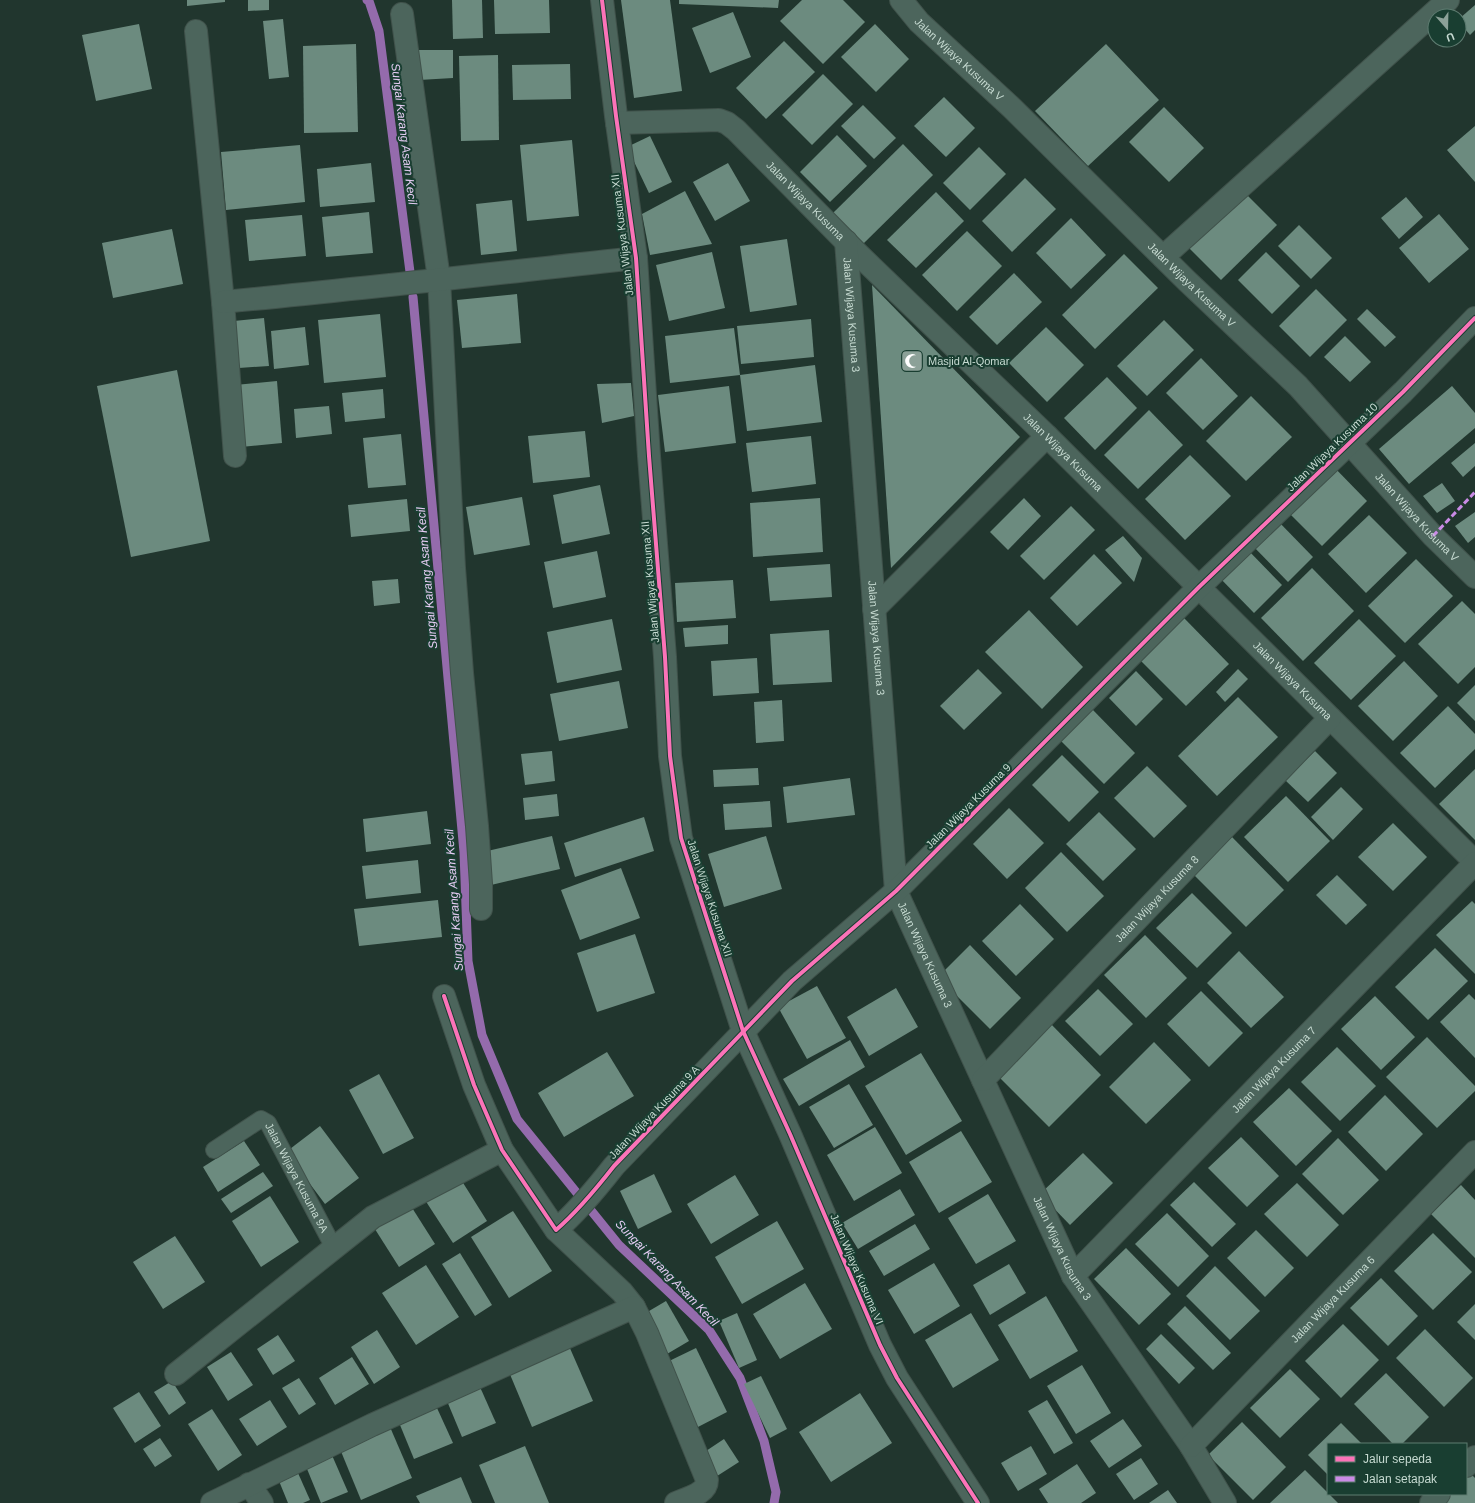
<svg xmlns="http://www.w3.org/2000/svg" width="1475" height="1503" viewBox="0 0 1475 1503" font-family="Helvetica,sans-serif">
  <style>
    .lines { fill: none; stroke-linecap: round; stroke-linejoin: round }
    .stream { stroke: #946bac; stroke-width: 9 }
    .building { fill: #6c8b7f }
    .lane-casing { stroke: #40524b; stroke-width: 18 }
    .street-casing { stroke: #40524b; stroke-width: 24 }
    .lane { stroke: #4c655c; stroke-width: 16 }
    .street { stroke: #4c655c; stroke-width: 22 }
    .quiet { stroke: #ca8be6; stroke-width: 3; stroke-dasharray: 6 3; stroke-linecap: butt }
    .cycleway-casing { stroke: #193e31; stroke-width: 6 }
    .cycleway { stroke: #fb73b8; stroke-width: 4 }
    .labels { text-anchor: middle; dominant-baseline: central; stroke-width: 4; stroke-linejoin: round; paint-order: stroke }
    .street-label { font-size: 11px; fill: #c6dad1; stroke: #193e31 }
    .poi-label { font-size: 11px; fill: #c6dad1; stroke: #193e31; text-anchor: start }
    .water-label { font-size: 12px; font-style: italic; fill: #e5ccf3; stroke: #193e31 }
  </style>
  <rect width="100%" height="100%" fill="#21362e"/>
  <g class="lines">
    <!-- stream -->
    <g class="stream">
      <polyline points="367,0 369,1 379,31 410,272"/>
      <polyline points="413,297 464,852 468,961 482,1035 517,1119 619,1245 709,1330 740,1378 764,1441 776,1492 774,1503"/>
    </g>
  </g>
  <!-- building -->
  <g class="building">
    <polygon points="187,0 225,0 225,2 187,6"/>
    <polygon points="248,0 269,0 269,10 248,11"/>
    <polygon points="452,0 482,0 483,38 453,39"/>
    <polygon points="494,0 549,0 550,33 495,34"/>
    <polygon points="621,0 670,0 682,91 634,98"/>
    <polygon points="679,0 779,0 778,8 679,4"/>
    <polygon points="802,0 843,0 865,22 823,64 780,21"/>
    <polygon points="1475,5 1475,30 1470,35 1459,22 1459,19"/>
    <polygon points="733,12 751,57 710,73 692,28"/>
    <polygon points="283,19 289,77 269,79 263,21"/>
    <polygon points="139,24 152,89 96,101 82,35"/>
    <polygon points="875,24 909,59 876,92 841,57"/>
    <polygon points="784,41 815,72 766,119 736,88"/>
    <polygon points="356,44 358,132 304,133 303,46"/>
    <polygon points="1106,44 1159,100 1088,166 1035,111"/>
    <polygon points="419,50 453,50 453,78 419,80"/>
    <polygon points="498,55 499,140 461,141 459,56"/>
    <polygon points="570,64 571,99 513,100 512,65"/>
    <polygon points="823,74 853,104 812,145 782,115"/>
    <polygon points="944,97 975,128 946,157 914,126"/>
    <polygon points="863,105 896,138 874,159 841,126"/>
    <polygon points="1164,107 1204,148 1169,182 1129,142"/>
    <polygon points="1475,126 1475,182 1447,150"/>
    <polygon points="837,135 867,166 830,202 800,172"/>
    <polygon points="650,136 672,182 649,193 627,147"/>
    <polygon points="572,140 579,216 527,221 520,145"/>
    <polygon points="903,144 933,175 863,244 833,213"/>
    <polygon points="300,145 305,202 226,210 221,152"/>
    <polygon points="979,147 1006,174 970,210 943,183"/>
    <polygon points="371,163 375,202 320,207 317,169"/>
    <polygon points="728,163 750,201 715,221 693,182"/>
    <polygon points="1025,178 1056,209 1012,252 982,221"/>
    <polygon points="685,191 712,244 650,255 642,214"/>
    <polygon points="936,192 964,221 916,268 887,240"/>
    <polygon points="1244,192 1277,225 1221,280 1188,247"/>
    <polygon points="1406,197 1423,217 1399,239 1381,218"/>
    <polygon points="512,200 517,251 481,255 476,204"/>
    <polygon points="369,212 373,253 326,257 322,217"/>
    <polygon points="1439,214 1469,249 1429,283 1399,248"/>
    <polygon points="302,215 306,256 249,261 245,220"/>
    <polygon points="1071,218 1106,255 1071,289 1036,253"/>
    <polygon points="1299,225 1332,258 1311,279 1278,246"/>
    <polygon points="172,229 183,284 113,298 102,243"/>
    <polygon points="967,231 1002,266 957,311 922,275"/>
    <polygon points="787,239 797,305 750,312 740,246"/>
    <polygon points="712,252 725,308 669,321 656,265"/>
    <polygon points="1266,252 1300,286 1272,314 1238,280"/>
    <polygon points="1124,254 1158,288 1095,349 1062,315"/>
    <polygon points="1014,273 1042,302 997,345 969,317"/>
    <polygon points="872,285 1020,437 891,568"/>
    <polygon points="1316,289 1347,320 1310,357 1279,326"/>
    <polygon points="517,294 521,343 462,348 457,300"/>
    <polygon points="1367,309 1396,337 1385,347 1357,319"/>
    <polygon points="380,314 386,377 324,383 318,320"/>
    <polygon points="264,318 269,366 239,368 234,321"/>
    <polygon points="811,319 814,357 741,364 737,326"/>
    <polygon points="1164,320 1194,350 1147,396 1117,366"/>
    <polygon points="305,327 309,365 274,369 271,331"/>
    <polygon points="1046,327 1084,365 1047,402 1009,363"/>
    <polygon points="734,328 740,375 670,383 665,336"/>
    <polygon points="1345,336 1371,362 1350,382 1324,357"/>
    <polygon points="1201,358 1238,396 1203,430 1166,393"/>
    <polygon points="815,365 822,422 747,431 740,375"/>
    <polygon points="177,370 210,541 131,557 97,386"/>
    <polygon points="1107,377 1137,408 1095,450 1064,418"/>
    <polygon points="277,381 282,443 241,447 235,385"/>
    <polygon points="631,383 634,416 602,423 597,384"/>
    <polygon points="729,386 736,443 665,452 658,395"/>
    <polygon points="1452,386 1475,413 1475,428 1409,484 1379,449"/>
    <polygon points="383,389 385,418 345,422 342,393"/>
    <polygon points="1251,396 1292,437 1246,481 1206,441"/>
    <polygon points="329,406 332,434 296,438 294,409"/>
    <polygon points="1149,410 1183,445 1138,489 1104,455"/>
    <polygon points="585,431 590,477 533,483 528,436"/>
    <polygon points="401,434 406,485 368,488 363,438"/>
    <polygon points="811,436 816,484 752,492 746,443"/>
    <polygon points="1475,443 1475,466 1463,477 1451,463"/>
    <polygon points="1190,455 1231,496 1185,540 1145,499"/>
    <polygon points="1330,463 1367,501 1322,546 1284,508"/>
    <polygon points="1442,483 1455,501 1437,513 1423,496"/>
    <polygon points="600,485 610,534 562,544 553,495"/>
    <polygon points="522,497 530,545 474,555 466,507"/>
    <polygon points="820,498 823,552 753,557 750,503"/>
    <polygon points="1024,498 1041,516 1008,550 990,532"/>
    <polygon points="407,499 410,531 351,537 348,505"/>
    <polygon points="1071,506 1095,530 1044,580 1020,556"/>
    <polygon points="1475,512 1475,537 1468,543 1455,526"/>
    <polygon points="1369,515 1407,553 1366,593 1328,554"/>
    <polygon points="1276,519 1313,557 1288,582 1251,544"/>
    <polygon points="1123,536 1142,558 1134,582 1105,550"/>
    <polygon points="1246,548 1282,585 1254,613 1217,575"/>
    <polygon points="597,551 606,597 553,608 544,562"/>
    <polygon points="1094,554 1122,583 1077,626 1050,598"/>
    <polygon points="1416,559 1453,596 1405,643 1368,606"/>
    <polygon points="830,564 832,597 770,601 767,568"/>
    <polygon points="1312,568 1354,611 1303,661 1261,618"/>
    <polygon points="398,579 400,603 374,606 372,581"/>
    <polygon points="733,580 736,618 677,622 675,583"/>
    <polygon points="1462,601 1475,614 1475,667 1458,684 1418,644"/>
    <polygon points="1029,610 1083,667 1042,709 985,652"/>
    <polygon points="1184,618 1229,664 1186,706 1141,661"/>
    <polygon points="612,619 622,670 557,683 547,632"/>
    <polygon points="1359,619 1396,656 1351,700 1314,663"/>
    <polygon points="728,625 728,644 685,647 683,628"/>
    <polygon points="829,630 832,682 773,685 770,634"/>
    <polygon points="757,658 759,693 713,696 711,661"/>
    <polygon points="1404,661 1438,696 1393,741 1358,706"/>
    <polygon points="978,669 1002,693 964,730 940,706"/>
    <polygon points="1238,669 1248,679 1225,702 1216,692"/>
    <polygon points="1136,671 1163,699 1136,726 1109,698"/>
    <polygon points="619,681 628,728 559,741 550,694"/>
    <polygon points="1475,685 1475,721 1457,703"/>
    <polygon points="1238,697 1278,737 1217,796 1178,756"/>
    <polygon points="782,700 784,741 756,743 754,702"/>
    <polygon points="1448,706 1475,734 1475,749 1435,788 1400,753"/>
    <polygon points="1092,709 1135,753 1104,784 1060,740"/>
    <polygon points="552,751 555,781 525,785 521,754"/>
    <polygon points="1315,751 1337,773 1308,802 1285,780"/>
    <polygon points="1062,755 1099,792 1069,822 1032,785"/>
    <polygon points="1147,766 1187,806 1154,838 1114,798"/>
    <polygon points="758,768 759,785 714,787 713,770"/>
    <polygon points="1475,769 1475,840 1439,804"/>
    <polygon points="850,778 855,815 787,823 783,787"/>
    <polygon points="1341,787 1363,809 1333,840 1311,817"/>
    <polygon points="557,794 559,816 525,820 523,798"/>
    <polygon points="1286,796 1330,841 1288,882 1244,837"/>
    <polygon points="770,801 772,827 725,830 723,804"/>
    <polygon points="1009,808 1044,843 1007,879 973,844"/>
    <polygon points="427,811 431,844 366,852 363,819"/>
    <polygon points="1099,812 1136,849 1103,881 1066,844"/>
    <polygon points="644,817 654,851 575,877 564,843"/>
    <polygon points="1393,823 1427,857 1393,891 1358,857"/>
    <polygon points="552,836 560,869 491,885 483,852"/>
    <polygon points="766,836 782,889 724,907 708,854"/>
    <polygon points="1232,837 1284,890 1246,927 1193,874"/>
    <polygon points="1061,852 1104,896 1067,932 1025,888"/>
    <polygon points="418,860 421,893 366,899 362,866"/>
    <polygon points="621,868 640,918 580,940 561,890"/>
    <polygon points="1337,875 1367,905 1346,925 1316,895"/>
    <polygon points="1192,893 1232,933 1197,968 1156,928"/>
    <polygon points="438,900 442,937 359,946 354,909"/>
    <polygon points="1472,901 1475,904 1475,974 1436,935"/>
    <polygon points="1020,904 1054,939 1016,976 982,941"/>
    <polygon points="635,934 655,993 597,1012 577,953"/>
    <polygon points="1145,935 1187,978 1146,1018 1104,975"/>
    <polygon points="970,945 1021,998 990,1029 938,977"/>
    <polygon points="1435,948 1468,981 1428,1020 1395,987"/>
    <polygon points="1239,951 1284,997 1251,1028 1207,983"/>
    <polygon points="817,986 846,1038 807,1059 778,1007"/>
    <polygon points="896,988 918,1027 869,1056 847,1017"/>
    <polygon points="1098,989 1133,1024 1100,1056 1065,1021"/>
    <polygon points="1201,991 1243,1033 1209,1067 1167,1024"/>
    <polygon points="1469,994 1475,1000 1475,1058 1440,1022"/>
    <polygon points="1375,996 1415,1037 1381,1070 1341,1029"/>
    <polygon points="1048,1021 1101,1075 1049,1127 995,1073"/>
    <polygon points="1427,1037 1475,1086 1475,1091 1437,1128 1386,1077"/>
    <polygon points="850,1040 865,1067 799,1106 783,1079"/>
    <polygon points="1154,1042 1191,1080 1146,1124 1109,1087"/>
    <polygon points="1337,1047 1376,1086 1340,1121 1301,1082"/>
    <polygon points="607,1052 634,1096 564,1137 538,1093"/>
    <polygon points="921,1053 962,1121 906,1155 865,1086"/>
    <polygon points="379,1074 414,1138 383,1154 349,1090"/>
    <polygon points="849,1084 873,1125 834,1148 809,1107"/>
    <polygon points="1289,1088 1332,1131 1296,1166 1253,1122"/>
    <polygon points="1385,1095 1423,1134 1386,1171 1348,1132"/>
    <polygon points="320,1126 359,1178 325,1204 286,1152"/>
    <polygon points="875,1127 902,1173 854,1201 827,1155"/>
    <polygon points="961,1131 992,1182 939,1213 909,1162"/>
    <polygon points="1241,1137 1279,1176 1247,1207 1208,1168"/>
    <polygon points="1338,1138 1379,1180 1343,1215 1302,1174"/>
    <polygon points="244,1141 260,1165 218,1192 203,1167"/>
    <polygon points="1083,1153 1113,1183 1070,1225 1040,1194"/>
    <polygon points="263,1172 273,1186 231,1213 221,1199"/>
    <polygon points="654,1174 672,1212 638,1229 620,1191"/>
    <polygon points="735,1175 759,1215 711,1244 687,1204"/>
    <polygon points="460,1178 487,1221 453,1243 425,1200"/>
    <polygon points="1194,1182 1236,1224 1212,1247 1170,1205"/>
    <polygon points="1297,1183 1339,1225 1307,1257 1264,1214"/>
    <polygon points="1461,1185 1475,1200 1475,1258 1431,1214"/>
    <polygon points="900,1189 915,1215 858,1249 842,1223"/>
    <polygon points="988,1194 1016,1241 976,1264 948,1218"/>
    <polygon points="270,1196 299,1242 261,1267 232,1221"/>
    <polygon points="409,1203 435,1244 399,1267 373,1226"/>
    <polygon points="513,1211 552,1271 509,1298 471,1237"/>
    <polygon points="1167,1213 1209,1256 1178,1287 1135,1244"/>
    <polygon points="777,1221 804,1269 742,1304 715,1257"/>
    <polygon points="915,1224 930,1249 884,1276 869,1251"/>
    <polygon points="1256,1230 1294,1268 1265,1297 1227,1258"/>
    <polygon points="1433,1233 1472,1272 1433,1310 1394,1271"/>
    <polygon points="175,1236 205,1282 163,1309 133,1262"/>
    <polygon points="1126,1248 1171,1294 1139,1325 1094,1279"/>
    <polygon points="460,1253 492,1305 475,1316 442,1264"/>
    <polygon points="934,1263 960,1306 914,1334 888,1290"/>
    <polygon points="1009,1264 1026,1293 990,1315 973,1285"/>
    <polygon points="426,1265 459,1317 416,1345 382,1293"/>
    <polygon points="1215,1266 1260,1311 1230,1340 1186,1296"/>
    <polygon points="1381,1278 1418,1316 1388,1346 1350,1308"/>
    <polygon points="805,1283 832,1329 780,1359 753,1314"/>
    <polygon points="1046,1296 1078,1351 1030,1379 998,1325"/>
    <polygon points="666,1301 689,1341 667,1354 644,1314"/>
    <polygon points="1475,1304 1475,1340 1457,1322"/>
    <polygon points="1185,1306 1231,1353 1213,1370 1167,1324"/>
    <polygon points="737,1313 757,1360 739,1368 719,1321"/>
    <polygon points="971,1313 999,1360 953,1388 925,1340"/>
    <polygon points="1343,1324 1379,1360 1341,1398 1305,1361"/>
    <polygon points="1425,1329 1473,1378 1444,1407 1396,1358"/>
    <polygon points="377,1330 400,1367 374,1384 351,1347"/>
    <polygon points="1161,1334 1195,1368 1179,1384 1146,1349"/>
    <polygon points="278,1335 295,1361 273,1375 257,1349"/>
    <polygon points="569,1346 593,1401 532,1427 509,1372"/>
    <polygon points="696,1348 727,1412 696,1428 665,1363"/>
    <polygon points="231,1352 253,1385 228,1401 207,1367"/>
    <polygon points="352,1357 369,1384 335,1405 319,1378"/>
    <polygon points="1082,1365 1111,1413 1076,1434 1047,1386"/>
    <polygon points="1290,1369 1320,1399 1280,1438 1250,1408"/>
    <polygon points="1386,1373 1429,1417 1402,1444 1393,1444 1354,1404"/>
    <polygon points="761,1376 787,1429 770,1438 744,1384"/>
    <polygon points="299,1378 316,1404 299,1415 282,1388"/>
    <polygon points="172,1381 186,1403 169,1415 154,1392"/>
    <polygon points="480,1387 496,1423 462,1437 447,1401"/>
    <polygon points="139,1392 161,1426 135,1443 113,1408"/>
    <polygon points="860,1393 892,1443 831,1482 799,1432"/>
    <polygon points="270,1400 287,1427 257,1446 239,1419"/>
    <polygon points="1047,1400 1073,1443 1054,1454 1028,1411"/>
    <polygon points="437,1408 453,1443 414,1459 400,1425"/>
    <polygon points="212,1409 242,1455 218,1471 188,1424"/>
    <polygon points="1123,1419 1142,1446 1109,1468 1090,1441"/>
    <polygon points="1242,1422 1286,1467 1253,1500 1208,1455"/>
    <polygon points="1341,1423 1362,1444 1328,1444 1328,1475 1308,1455"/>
    <polygon points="390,1427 412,1478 361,1500 340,1449"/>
    <polygon points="160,1438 172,1456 155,1467 143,1449"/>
    <polygon points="724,1439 739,1462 714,1478 700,1455"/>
    <polygon points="525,1446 549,1503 495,1503 479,1465"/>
    <polygon points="1031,1446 1047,1474 1018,1491 1001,1463"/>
    <polygon points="331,1453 348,1492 321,1503 305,1464"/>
    <polygon points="1141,1458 1158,1484 1134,1500 1116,1474"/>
    <polygon points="1077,1464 1096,1493 1081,1503 1048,1503 1039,1489"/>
    <polygon points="1305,1470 1338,1503 1270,1503"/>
    <polygon points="1467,1470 1475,1478 1475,1503 1435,1503 1444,1494 1466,1494 1466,1471"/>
    <polygon points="298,1473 310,1500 303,1503 288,1503 279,1481"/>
    <polygon points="461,1477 472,1503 420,1503 416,1496"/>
    <polygon points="1168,1490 1177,1503 1149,1503"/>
  </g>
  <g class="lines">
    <!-- lane casing -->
    <g class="lane-casing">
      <g id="lane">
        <path id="s1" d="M214,1150L261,1119L268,1123L334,1248"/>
      </g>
    </g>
    <!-- street casing -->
    <g class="street-casing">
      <g id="street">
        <polyline points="602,0 616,116 636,258 649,456 665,657 670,756 681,838 743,1031 790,1134 880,1345 897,1378 978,1503"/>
        <path id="s2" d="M901,0L919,22L1012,108L1187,281L1298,386L1433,536L1475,577"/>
        <polyline points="402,14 439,279 454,568 462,673 477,826 481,884 481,909"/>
        <polyline points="196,31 223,302 235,456"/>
        <path id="s3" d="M617,123L719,120L727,123L736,130L856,252L1047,436L1475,862"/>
        <path id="s4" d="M846,241L896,891L1073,1276L1191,1446L1225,1503"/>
        <polyline points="1163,257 1448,0"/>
        <path d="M223,302C361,289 498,273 636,258"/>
        <polyline points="874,609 1047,436"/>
        <path d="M444,996L474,1085L502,1150L556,1230C578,1211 596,1189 614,1166L792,981L896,891L1199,587L1403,392L1475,318"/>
        <path id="s5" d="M983,1080L1330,718"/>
        <polyline points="556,1230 622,1292 634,1307"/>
        <path id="s6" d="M1073,1276L1475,863"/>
        <polyline points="176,1374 373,1217 502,1150"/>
        <path id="s7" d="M1191,1446L1475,1152"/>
        <polyline points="1466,1466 1475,1457"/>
        <polyline points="249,1484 262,1503"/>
        <path d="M212,1503L372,1425L634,1307L647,1333L707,1480C707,1494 687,1498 676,1503"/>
        <polyline points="1431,1503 1439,1494"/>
      </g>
    </g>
    <!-- lane -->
    <use href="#lane" class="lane"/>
    <!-- street -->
    <use href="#street" class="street"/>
    <!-- quiet -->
    <polyline class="quiet" points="1433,536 1475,492"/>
    <!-- cycleway casing -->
    <g class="cycleway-casing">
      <g id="cycleway">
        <polyline points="602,0 616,116 636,258 649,456 665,657 670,756 681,838 743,1031 790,1134 880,1345 897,1378 978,1503"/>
        <path d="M444,996L474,1085L502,1150L556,1230C578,1211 596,1189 614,1166L792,981L896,891L1199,587L1403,392L1475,318"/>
      </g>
    </g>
    <!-- cycleway -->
    <use href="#cycleway" class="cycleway"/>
  </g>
  <!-- icons -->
  <defs>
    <g id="mosque-square" transform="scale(1.15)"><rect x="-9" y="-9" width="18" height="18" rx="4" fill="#8ca198" stroke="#193e31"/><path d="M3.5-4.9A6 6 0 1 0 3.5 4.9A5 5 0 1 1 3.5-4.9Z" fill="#fff"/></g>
  </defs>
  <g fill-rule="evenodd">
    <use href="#mosque-square" x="912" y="361"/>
  </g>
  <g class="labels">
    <!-- street labels -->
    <g class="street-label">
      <text stroke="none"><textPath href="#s2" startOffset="83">Jalan Wijaya Kusuma V</textPath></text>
      <text stroke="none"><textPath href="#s3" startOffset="221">Jalan Wijaya Kusuma</textPath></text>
      <text transform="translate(622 235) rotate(-97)">Jalan Wijaya Kusuma XII</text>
      <text stroke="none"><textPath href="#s2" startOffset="407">Jalan Wijaya Kusuma V</textPath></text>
      <text stroke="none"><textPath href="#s4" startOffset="74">Jalan Wijaya Kusuma 3</textPath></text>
      <text transform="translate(1332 447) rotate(-44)">Jalan Wijaya Kusuma 10</text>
      <text stroke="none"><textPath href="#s3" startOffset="581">Jalan Wijaya Kusuma</textPath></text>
      <text stroke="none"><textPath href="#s2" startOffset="731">Jalan Wijaya Kusuma V</textPath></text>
      <text transform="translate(650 582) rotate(-95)">Jalan Wijaya Kusuma XII</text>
      <text stroke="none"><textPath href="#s4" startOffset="398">Jalan Wijaya Kusuma 3</textPath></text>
      <text stroke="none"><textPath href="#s3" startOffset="905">Jalan Wijaya Kusuma</textPath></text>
      <text transform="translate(968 806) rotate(-45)">Jalan Wijaya Kusuma 9</text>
      <text transform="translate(710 898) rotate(72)">Jalan Wijaya Kusuma XII</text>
      <text stroke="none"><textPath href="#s5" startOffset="251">Jalan Wijaya Kusuma 8</textPath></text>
      <text stroke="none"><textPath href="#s4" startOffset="722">Jalan Wijaya Kusuma 3</textPath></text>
      <text stroke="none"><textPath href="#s6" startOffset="288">Jalan Wijaya Kusuma 7</textPath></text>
      <text transform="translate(654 1112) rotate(-46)">Jalan Wijaya Kusuma 9 A</text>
      <text stroke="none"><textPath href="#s1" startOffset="126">Jalan Wijaya Kusuma 9A</textPath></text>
      <text stroke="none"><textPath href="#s4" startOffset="1046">Jalan Wijaya Kusuma 3</textPath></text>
      <text transform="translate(857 1269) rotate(67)">Jalan Wijaya Kusuma VI</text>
      <text stroke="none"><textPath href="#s7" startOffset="204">Jalan Wijaya Kusuma 6</textPath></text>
    </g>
    <!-- poi labels -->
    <g class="poi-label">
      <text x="928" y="361">Masjid Al-Qomar</text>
    </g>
    <!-- water labels -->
    <g class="water-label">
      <text transform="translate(404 134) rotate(83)">Sungai Karang Asam Kecil</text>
      <text transform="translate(427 578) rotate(-95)">Sungai Karang Asam Kecil</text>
      <text transform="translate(454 900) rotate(-94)">Sungai Karang Asam Kecil</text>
      <text transform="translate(667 1273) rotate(46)">Sungai Karang Asam Kecil</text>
    </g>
  </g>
  <!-- legend -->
  <rect x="1327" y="1443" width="140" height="52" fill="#193e31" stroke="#5e7c71"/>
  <rect x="1335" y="1456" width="20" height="6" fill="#fb73b8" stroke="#5e7c71"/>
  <text x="1363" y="1463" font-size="12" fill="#c6dad1">Jalur sepeda</text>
  <rect x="1335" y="1476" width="20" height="6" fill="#ca8be6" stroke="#5e7c71"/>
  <text x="1363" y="1483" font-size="12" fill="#c6dad1">Jalan setapak</text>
  <!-- north arrow -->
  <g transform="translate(1447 28) rotate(160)"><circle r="19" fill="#193e31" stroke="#5e7c71"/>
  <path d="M0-3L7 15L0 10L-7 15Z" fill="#8ca198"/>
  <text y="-6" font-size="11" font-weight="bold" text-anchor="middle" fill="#c6dad1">U</text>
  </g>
</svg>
